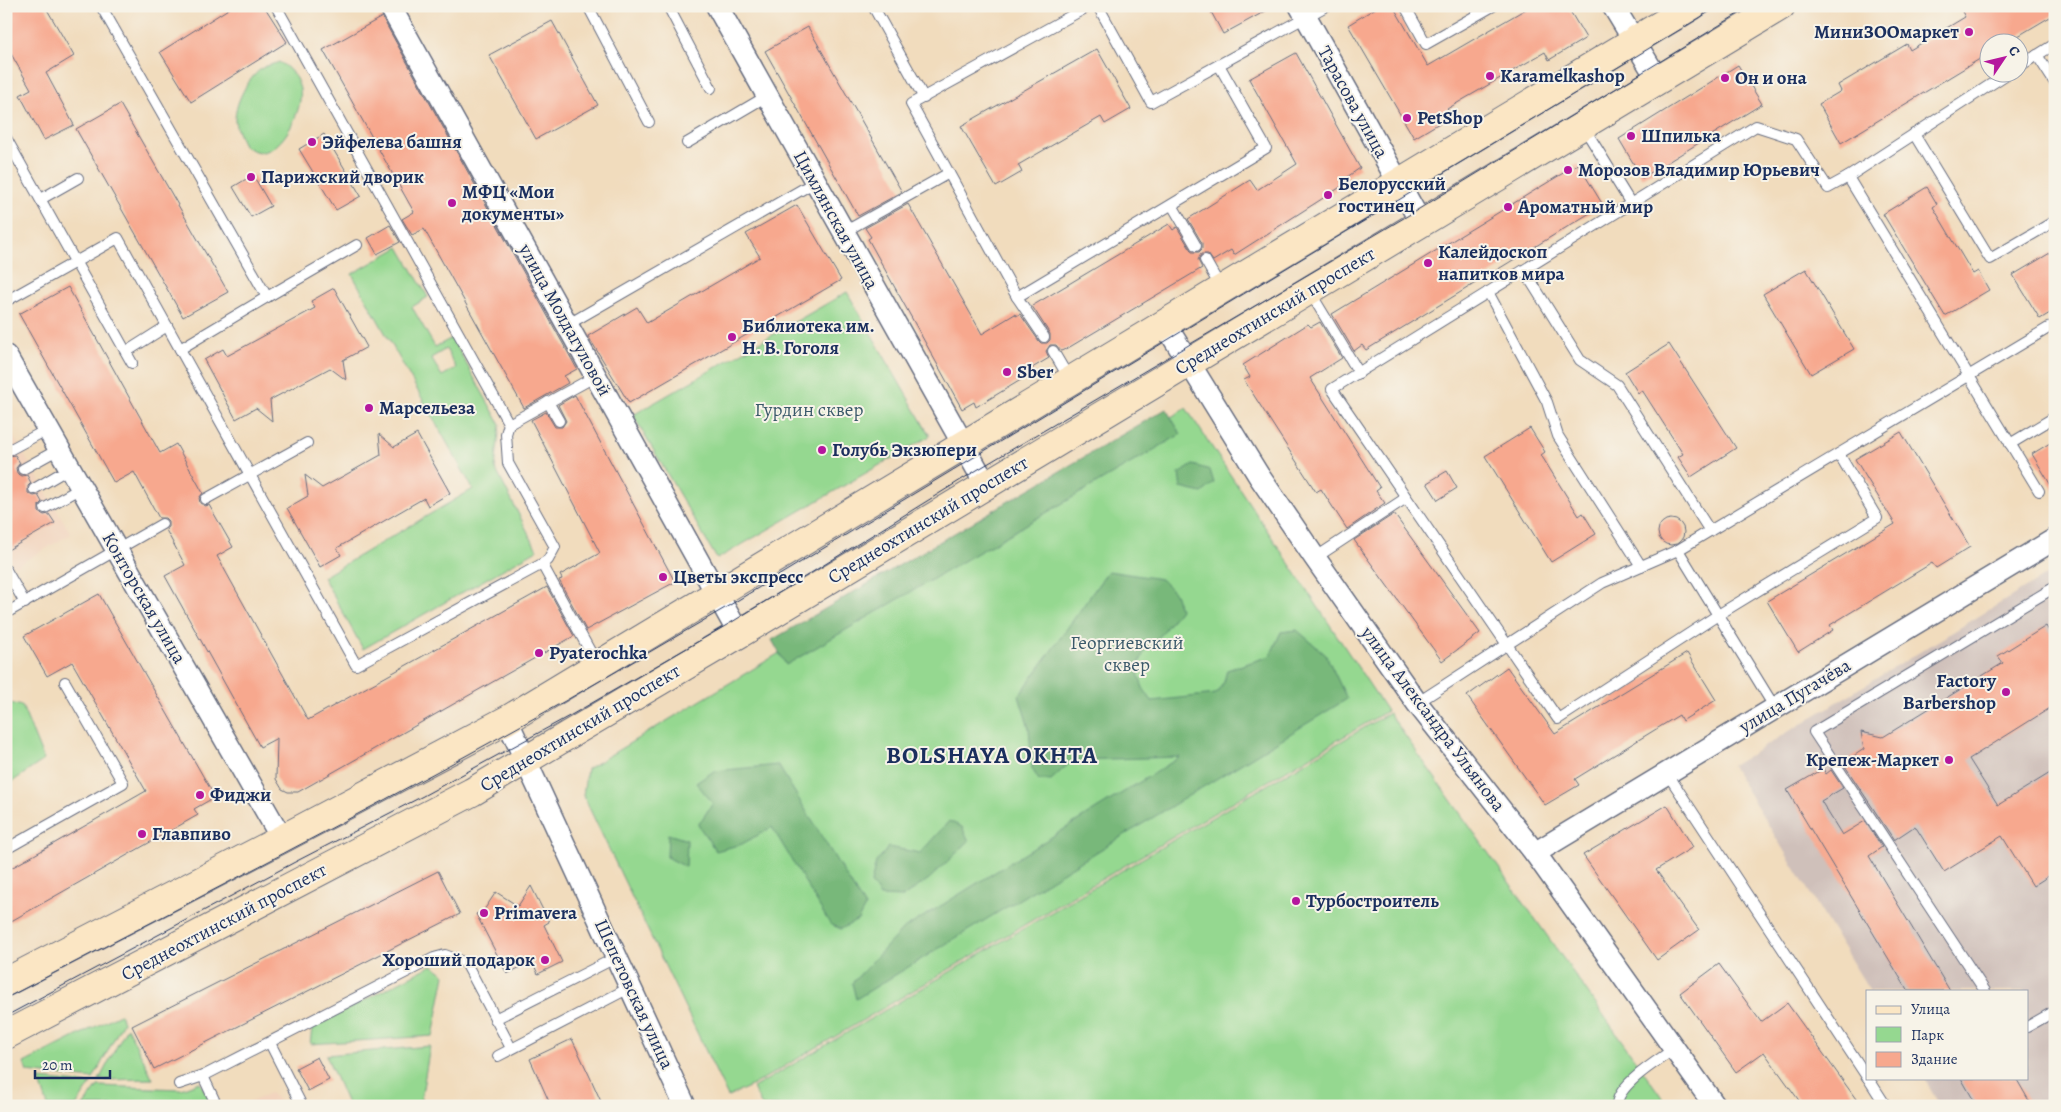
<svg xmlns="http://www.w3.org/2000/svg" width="2061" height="1112" viewBox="0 0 2061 1112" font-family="Alegreya,serif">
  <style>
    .built { fill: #f2d4be }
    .industrial { fill: #cfc0ba }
    .green { fill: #95d890; stroke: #588477; fill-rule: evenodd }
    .forest { fill: #78b87a; stroke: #4a746c }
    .building { fill: #f7a88e }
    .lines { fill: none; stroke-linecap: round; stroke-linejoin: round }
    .service-casing { stroke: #666c7f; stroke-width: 12 }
    .minor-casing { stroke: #666c7f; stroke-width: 24 }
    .secondary-casing { stroke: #666c7f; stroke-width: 30 }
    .service { stroke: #fff; stroke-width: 10 }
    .minor { stroke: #fff; stroke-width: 21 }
    .secondary { stroke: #fbe6c4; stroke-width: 28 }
    .tram { stroke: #1b2f5e; stroke-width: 1 }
    .poi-dot { fill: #b5179e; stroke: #f7f3e8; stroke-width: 2 }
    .labels { text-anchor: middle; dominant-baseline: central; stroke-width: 4; stroke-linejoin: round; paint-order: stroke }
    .poi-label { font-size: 19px; font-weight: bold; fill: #1b2f5e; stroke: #f7f3e8; text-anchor: start }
    .street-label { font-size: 19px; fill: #1b2f5e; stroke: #f7f3e8 }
    .park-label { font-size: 19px; fill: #3a596a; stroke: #f7f3e8 }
    .district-label { font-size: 24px; font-weight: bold; letter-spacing: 1px; fill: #1b2f5e; stroke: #f7f3e8 }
  </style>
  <rect width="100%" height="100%" fill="#f7f3e8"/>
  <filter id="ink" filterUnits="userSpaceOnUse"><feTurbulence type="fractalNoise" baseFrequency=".02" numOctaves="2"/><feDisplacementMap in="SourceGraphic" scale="10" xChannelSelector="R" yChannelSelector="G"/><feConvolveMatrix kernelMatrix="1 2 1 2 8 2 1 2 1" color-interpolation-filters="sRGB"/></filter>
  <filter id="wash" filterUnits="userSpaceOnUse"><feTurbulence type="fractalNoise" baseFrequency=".0096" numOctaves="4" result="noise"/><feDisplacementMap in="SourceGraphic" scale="20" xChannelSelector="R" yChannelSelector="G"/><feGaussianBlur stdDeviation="1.12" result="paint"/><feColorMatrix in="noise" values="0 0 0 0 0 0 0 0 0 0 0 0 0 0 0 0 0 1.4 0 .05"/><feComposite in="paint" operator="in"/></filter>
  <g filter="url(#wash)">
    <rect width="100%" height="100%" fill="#f1dcbd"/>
    <!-- built -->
    <g class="built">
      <polygon points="6,424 71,534 14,567 6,553"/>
      <polygon points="270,1093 285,1106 242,1106"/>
    </g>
    <!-- industrial -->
    <polygon class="industrial" points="2055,570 2055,1106 1941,1106 1924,1078 2027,1078 2027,991 1870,991 1732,766"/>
    <!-- green -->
    <g class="green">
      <path d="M279,62C290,68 297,77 300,89C304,108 283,153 260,152C255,152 249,148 245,147C241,139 236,130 235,121C235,102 248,77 264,67C268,65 275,64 279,62Z"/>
      <path d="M399,247L428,297L412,307L435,347L452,338L500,424L495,468L537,550L363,649L323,577L473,489L352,274ZM446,349L456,368L442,376L431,358Z"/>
      <polygon points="847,292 930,436 717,559 633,415"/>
      <polygon points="1186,408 1387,711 753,1085 728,1097 583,795 587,769"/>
      <polygon points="6,702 22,706 44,760 6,786"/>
      <polygon points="1389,713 1668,1106 762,1106 753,1088"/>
      <polygon points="432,965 445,975 433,1036 310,1044 312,1028"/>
      <polygon points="120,1014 123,1022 93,1079 27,1072 24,1063"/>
      <polygon points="127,1027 153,1079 99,1080"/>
      <polygon points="430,1046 420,1106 348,1106 326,1055"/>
      <polygon points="39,1079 91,1084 76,1106 48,1106"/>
      <polygon points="200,1082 209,1099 192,1106 83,1106 98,1086 181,1089"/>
    </g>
    <!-- forest -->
    <g class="forest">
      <polygon points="1166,409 1181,434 786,665 772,640"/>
      <polygon points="1193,465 1210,470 1214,483 1202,493 1181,488 1179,474"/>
      <polygon points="1108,571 1161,579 1175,593 1180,609 1160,636 1145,649 1137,670 1143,688 1152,701 1216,694 1224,682 1227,670 1270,656 1281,632 1297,630 1326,655 1347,699 856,999 852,983 902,930 1180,757 1073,760 1051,780 1039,780 1032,769 1029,728 1019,696"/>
      <polygon points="778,765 865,907 858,920 841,929 830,924 772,827 742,844 716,851 698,825 713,803 696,783 714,771"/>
      <polygon points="949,821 962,827 969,841 929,879 903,897 880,896 871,883 876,862 889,847 920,853"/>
      <polygon points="668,834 687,840 686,867 667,857"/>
    </g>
    <g id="blocks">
      <!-- building -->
      <g class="building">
        <polygon points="6,6 45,6 74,56 46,73 74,125 44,140 20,95 31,89 6,45"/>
        <polygon points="233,6 264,6 287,42 191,102 160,52"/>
        <polygon points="1208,6 1275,6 1223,34"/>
        <polygon points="1379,6 1393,6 1428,66 1531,6 1567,6 1586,38 1549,60 1545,52 1447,109 1451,116 1414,138 1348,25"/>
        <polygon points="1959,6 2055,6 2055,14 2008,42 1988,42 1988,54 1841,143 1819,104 1841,91 1838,85 1907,44 1910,50 1965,17"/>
        <polygon points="382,17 577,369 564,376 568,383 524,408 424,229 412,235 402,219 414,212 323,50"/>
        <polygon points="552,21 598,105 536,139 489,55"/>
        <polygon points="808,27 902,192 858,216 765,51"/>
        <polygon points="1097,49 1131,109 1105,124 1101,117 1018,165 1022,172 996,187 961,126"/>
        <polygon points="1296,53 1360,168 1347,177 1350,181 1234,255 1231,250 1213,261 1208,254 1201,254 1198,260 1202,268 1068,348 1061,351 1056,345 1050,345 1046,351 1049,358 1032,368 1034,372 976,407 974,402 962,409 868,239 871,237 865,228 908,204 982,334 1015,314 1016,316 1020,314 1039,341 1041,343 1047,343 1050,340 1050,334 1032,306 1169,224 1173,230 1177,227 1192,252 1199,252 1202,249 1202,243 1188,219 1250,180 1257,190 1297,164 1249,79"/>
        <polygon points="1738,65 1762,104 1642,178 1619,139"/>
        <polygon points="120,104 228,292 183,317 76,129"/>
        <polygon points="324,134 361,196 336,210 299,149"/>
        <polygon points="1578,164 1603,205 1366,350 1362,345 1354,351 1332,314"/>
        <polygon points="253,175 271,206 251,217 233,187"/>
        <polygon points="1927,187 1937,204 1933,207 1973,274 1978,271 1989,290 1945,316 1883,214"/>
        <polygon points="797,205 841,280 629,403 588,336 637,307 647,323 760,257 746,234"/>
        <polygon points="390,225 400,242 377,254 368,238"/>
        <polygon points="2055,250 2055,310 2040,319 2013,275"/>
        <polygon points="1806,269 1854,349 1811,374 1763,294"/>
        <polygon points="68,287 160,453 176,444 203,493 199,498 200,503 205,506 209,505 233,547 217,556 308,720 547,587 574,636 298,792 288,792 282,789 276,779 277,738 260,747 165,576 185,565 166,530 168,527 168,521 165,518 159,518 134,472 114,483 19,314"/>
        <polygon points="334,288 367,347 343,360 346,380 330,368 270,400 272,421 256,408 236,419 204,360 223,349 227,356 315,308 311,301"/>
        <polygon points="1320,322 1342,358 1310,378 1380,488 1376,491 1385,503 1347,529 1321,489 1316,492 1244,380 1250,377 1243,365 1308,324 1311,327"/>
        <polygon points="1669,344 1736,448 1691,477 1678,457 1683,454 1642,390 1638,393 1625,372"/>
        <polygon points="575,395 675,582 586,630 559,580 562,579 560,575 600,553 531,420 546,412 555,427 562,427 566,421 558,405"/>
        <polygon points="1530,428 1545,452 1541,455 1579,516 1583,513 1596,534 1551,562 1485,456"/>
        <polygon points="1901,432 1970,547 1936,568 1932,563 1830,625 1833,630 1798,652 1767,601 1895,524 1855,459"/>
        <polygon points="379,434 394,447 417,434 450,493 428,506 424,498 337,548 341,555 320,567 287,508 308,496 305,475 322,488 381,455"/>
        <polygon points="2055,440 2055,492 2032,454"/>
        <polygon points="6,454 10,456 15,455 20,463 16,468 17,473 22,476 27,475 31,483 28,486 28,493 34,496 38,495 42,502 39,505 39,512 44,515 49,514 55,523 6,551"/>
        <polygon points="1447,471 1457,488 1438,500 1427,483"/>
        <polygon points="1394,514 1480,633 1442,661 1354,540"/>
        <circle cx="1671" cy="532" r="13"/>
        <polygon points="99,594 215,797 194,809 198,815 6,924 6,871 146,791 72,662 47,676 24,636"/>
        <polygon points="2046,626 2055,640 2055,705 1969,759 1998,805 2055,770 2055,872 2033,886 2002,836 1944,872 1915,826 1894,840 1843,763 1864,749 1861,732 1883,737 2003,663 1998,656"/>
        <polygon points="1687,653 1716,700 1682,721 1679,715 1575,779 1579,785 1545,805 1467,696 1507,667 1555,734"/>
        <polygon points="1823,769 1826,774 1831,770 1843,788 1821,801 1842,835 1865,821 1882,847 1869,856 1950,991 1908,991 1787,790"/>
        <polygon points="1667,805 1693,847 1656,870 1699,930 1657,960 1583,855"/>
        <polygon points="438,871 460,914 154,1069 132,1026"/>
        <polygon points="531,886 549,922 544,925 562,962 538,974 532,961 507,974 476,914 484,910 496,892 518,906"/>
        <polygon points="1719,964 1761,1022 1787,1003 1861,1106 1803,1106 1764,1052 1736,1072 1680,993"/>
        <polygon points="572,1039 590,1077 603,1106 551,1106 530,1059"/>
        <polygon points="317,1057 329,1080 308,1091 296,1068"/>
        <polygon points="1961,1078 2016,1078 2032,1106 1977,1106"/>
      </g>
    </g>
  </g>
  <g filter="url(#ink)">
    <use href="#blocks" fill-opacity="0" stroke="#666c7f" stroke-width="1"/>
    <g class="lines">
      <!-- service casing -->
      <g class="service-casing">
        <g id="service">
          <polyline points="101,6 267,297 180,349"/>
          <polyline points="276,6 509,424 596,376"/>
          <polyline points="588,6 649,122"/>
          <polyline points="668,6 711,88"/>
          <polyline points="873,6 924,98"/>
          <polyline points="1098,6 1151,102 1326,6"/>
          <polyline points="1405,6 1426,44 1493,6"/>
          <polyline points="2037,55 2055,83"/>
          <polyline points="2018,67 2055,44"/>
          <polyline points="2010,72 1848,177 2039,491"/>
          <polyline points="1583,126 1631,204"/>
          <polyline points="1914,134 1990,259 2055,221"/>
          <polyline points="6,138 132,363"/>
          <polyline points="687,143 767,96"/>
          <polyline points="41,199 78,178"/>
          <polyline points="1172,205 1196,246"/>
          <polyline points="844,232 949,173"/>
          <polyline points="1205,260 1221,288"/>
          <polyline points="1524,270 1580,360 1617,385 1710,531"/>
          <polyline points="1310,292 1359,373"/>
          <polyline points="1488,292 1547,402 1558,436 1641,566"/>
          <polyline points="267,297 357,245"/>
          <polyline points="1017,297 1266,148 1219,65"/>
          <polyline points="6,301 118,238 356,665 542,564 597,664"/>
          <polyline points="567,325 815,182"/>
          <polyline points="1044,337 1017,297 911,104 1089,6"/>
          <polyline points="1053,351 1070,380"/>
          <polyline points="126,352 167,326"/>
          <polyline points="548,402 559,421"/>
          <polyline points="509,424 506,434 508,463 555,547 548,560 542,564"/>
          <polyline points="2010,444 2055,417"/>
          <polyline points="11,449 48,429"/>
          <polyline points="1839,454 1877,518 1718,615 1558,719 1332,389 1756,126 1796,139 1828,188 1848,177"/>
          <polyline points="23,469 59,449"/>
          <polyline points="34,489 70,468"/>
          <polyline points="206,499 307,443"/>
          <polyline points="45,508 81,488"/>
          <polyline points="1678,550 1775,708"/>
          <polyline points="1315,558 1406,498"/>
          <polyline points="6,570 25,603"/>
          <polyline points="6,613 162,524"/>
          <polyline points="1417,703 1602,583 1678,550 2055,324"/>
          <polyline points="1667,773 1867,1077"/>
          <polyline points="6,849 123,783 65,682"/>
          <polyline points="1985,991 1814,732 2055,587"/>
          <polyline points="495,1019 617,957"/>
          <polyline points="2027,1027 2055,1011"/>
          <polyline points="270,1043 302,1106"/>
          <polyline points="498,1056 631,987"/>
          <polyline points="203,1076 217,1106"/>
          <polyline points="1868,1078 1886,1106"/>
          <polyline points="179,1084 203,1076 434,958 445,955 466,963 511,1048"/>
          <path d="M1617,1106C1616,1085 1659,1060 1674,1049"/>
        </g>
      </g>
      <!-- minor casing -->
      <g class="minor-casing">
        <g id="minor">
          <polyline points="390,6 739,634"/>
          <polyline points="717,6 986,485"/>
          <polyline points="1300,6 1421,223"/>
          <polyline points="1613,6 1658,80"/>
          <polyline points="1165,324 1259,476 1315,558 1417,703 1535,853 1715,1106"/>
          <polyline points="6,356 282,839"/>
          <polyline points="507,720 685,1106"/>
          <polyline points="1535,853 2055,539"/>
        </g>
      </g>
      <!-- secondary casing -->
      <g class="secondary-casing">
        <g id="secondary">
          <polyline points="6,982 282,839 507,720 1692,6"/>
          <polyline points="6,1035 472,792 739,634 1781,6"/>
        </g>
      </g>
      <!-- service -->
      <use href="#service" class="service"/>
      <!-- minor -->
      <use href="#minor" class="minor"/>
      <!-- secondary -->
      <use href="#secondary" class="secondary"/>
      <!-- tram -->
      <g class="tram">
        <path d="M6,998C175,910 345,823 511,731C583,692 654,649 725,608L1719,6"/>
        <polyline points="6,1016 295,862 423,796 573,714 732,622 977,470 1414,212 1751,6"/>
      </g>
    </g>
  </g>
  <!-- markers -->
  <g class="poi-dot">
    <circle cx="1969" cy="32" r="5"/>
    <circle cx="1490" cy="76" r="5"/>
    <circle cx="1725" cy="78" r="5"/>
    <circle cx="1407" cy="118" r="5"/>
    <circle cx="1631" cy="136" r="5"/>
    <circle cx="312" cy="142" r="5"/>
    <circle cx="1568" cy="170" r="5"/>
    <circle cx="251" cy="177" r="5"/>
    <circle cx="1328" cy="195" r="5"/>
    <circle cx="452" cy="203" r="5"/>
    <circle cx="1508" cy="207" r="5"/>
    <circle cx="1428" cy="263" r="5"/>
    <circle cx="732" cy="337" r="5"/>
    <circle cx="1007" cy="372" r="5"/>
    <circle cx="369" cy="408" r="5"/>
    <circle cx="822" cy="450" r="5"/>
    <circle cx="663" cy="577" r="5"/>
    <circle cx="539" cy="653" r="5"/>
    <circle cx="2006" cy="692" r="5"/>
    <circle cx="1949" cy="760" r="5"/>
    <circle cx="200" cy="795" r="5"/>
    <circle cx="142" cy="834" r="5"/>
    <circle cx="1296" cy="901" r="5"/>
    <circle cx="484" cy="913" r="5"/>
    <circle cx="545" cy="960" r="5"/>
  </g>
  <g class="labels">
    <!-- poi labels -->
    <g class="poi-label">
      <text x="1959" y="32" text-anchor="end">МиниЗООмаркет</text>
      <text x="1500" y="76">Karamelkashop</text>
      <text x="1735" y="78">Он и она</text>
      <text x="1417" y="118">PetShop</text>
      <text x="1641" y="136">Шпилька</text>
      <text x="322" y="142">Эйфелева башня</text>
      <text x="1578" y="170">Морозов Владимир Юрьевич</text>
      <text x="261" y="177">Парижский дворик</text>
      <text x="1338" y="184">Белорусский<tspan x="1338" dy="22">гостинец</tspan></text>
      <text x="462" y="192">МФЦ «Мои<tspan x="462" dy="22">документы»</tspan></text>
      <text x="1518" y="207">Ароматный мир</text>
      <text x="1438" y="252">Калейдоскоп<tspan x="1438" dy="22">напитков мира</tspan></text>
      <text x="742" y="326">Библиотека им.<tspan x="742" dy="22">Н. В. Гоголя</tspan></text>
      <text x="1017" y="372">Sber</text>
      <text x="379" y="408">Марсельеза</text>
      <text x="832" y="450">Голубь Экзюпери</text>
      <text x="673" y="577">Цветы экспресс</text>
      <text x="549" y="653">Pyaterochka</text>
      <text x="1996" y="681" text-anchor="end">Factory<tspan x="1996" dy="22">Barbershop</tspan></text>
      <text x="1939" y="760" text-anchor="end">Крепеж-Маркет</text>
      <text x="210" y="795">Фиджи</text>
      <text x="152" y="834">Главпиво</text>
      <text x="1306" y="901">Турбостроитель</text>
      <text x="494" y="913">Primavera</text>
      <text x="535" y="960" text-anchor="end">Хороший подарок</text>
    </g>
    <!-- street labels -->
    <g class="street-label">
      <text transform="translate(1353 102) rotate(61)">Тарасова улица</text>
      <text transform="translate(836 220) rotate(61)">Цимлянская улица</text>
      <text transform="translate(1275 311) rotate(-31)">Среднеохтинский проспект</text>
      <text transform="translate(565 320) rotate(61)">улица Молдагуловой</text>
      <text transform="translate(928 520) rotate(-31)">Среднеохтинский проспект</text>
      <text transform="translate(144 598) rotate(60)">Конторская улица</text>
      <text transform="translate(1795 696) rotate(-31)">улица Пугачёва</text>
      <text transform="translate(1433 719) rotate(53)">улица Александра Ульянова</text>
      <text transform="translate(580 728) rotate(-31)">Среднеохтинский проспект</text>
      <text transform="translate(224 922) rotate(-28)">Среднеохтинский проспект</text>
      <text transform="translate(634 994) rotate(65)">Шепетовская улица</text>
    </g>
    <!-- park labels -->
    <g class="park-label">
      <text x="809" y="410">Гурдин сквер</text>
      <text x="1127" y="643">Георгиевский<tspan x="1127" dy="22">сквер</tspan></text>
    </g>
    <!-- district labels -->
    <g class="district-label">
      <text x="992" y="755">BOLSHAYA OKHTA</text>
    </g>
  </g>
  <!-- margin -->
  <rect width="2061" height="1112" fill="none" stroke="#f7f3e8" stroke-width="25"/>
  <!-- legend -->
  <rect x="1866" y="990" width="162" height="90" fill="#f7f3e8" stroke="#9fa5b1"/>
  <rect x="1876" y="1006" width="25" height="8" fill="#fbe6c4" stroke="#9fa5b1"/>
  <text x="1911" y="1014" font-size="15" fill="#1b2f5e">Улица</text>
  <rect x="1876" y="1027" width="25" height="15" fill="#95d890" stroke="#9fa5b1"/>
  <text x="1911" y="1040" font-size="15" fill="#1b2f5e">Парк</text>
  <rect x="1876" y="1052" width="25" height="15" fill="#f7a88e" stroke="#9fa5b1"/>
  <text x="1911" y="1064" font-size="15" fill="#1b2f5e">Здание</text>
  <!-- north arrow -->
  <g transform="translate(2004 58) rotate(55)"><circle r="24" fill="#f7f3e8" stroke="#9fa5b1"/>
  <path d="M0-4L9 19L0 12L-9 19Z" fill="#b5179e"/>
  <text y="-8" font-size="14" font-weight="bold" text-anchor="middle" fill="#1b2f5e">С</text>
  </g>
  <!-- scale -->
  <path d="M35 1070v8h75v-8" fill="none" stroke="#1b2f5e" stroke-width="2.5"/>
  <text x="42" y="1070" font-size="15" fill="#1b2f5e" stroke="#f7f3e8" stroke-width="4" paint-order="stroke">20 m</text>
</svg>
